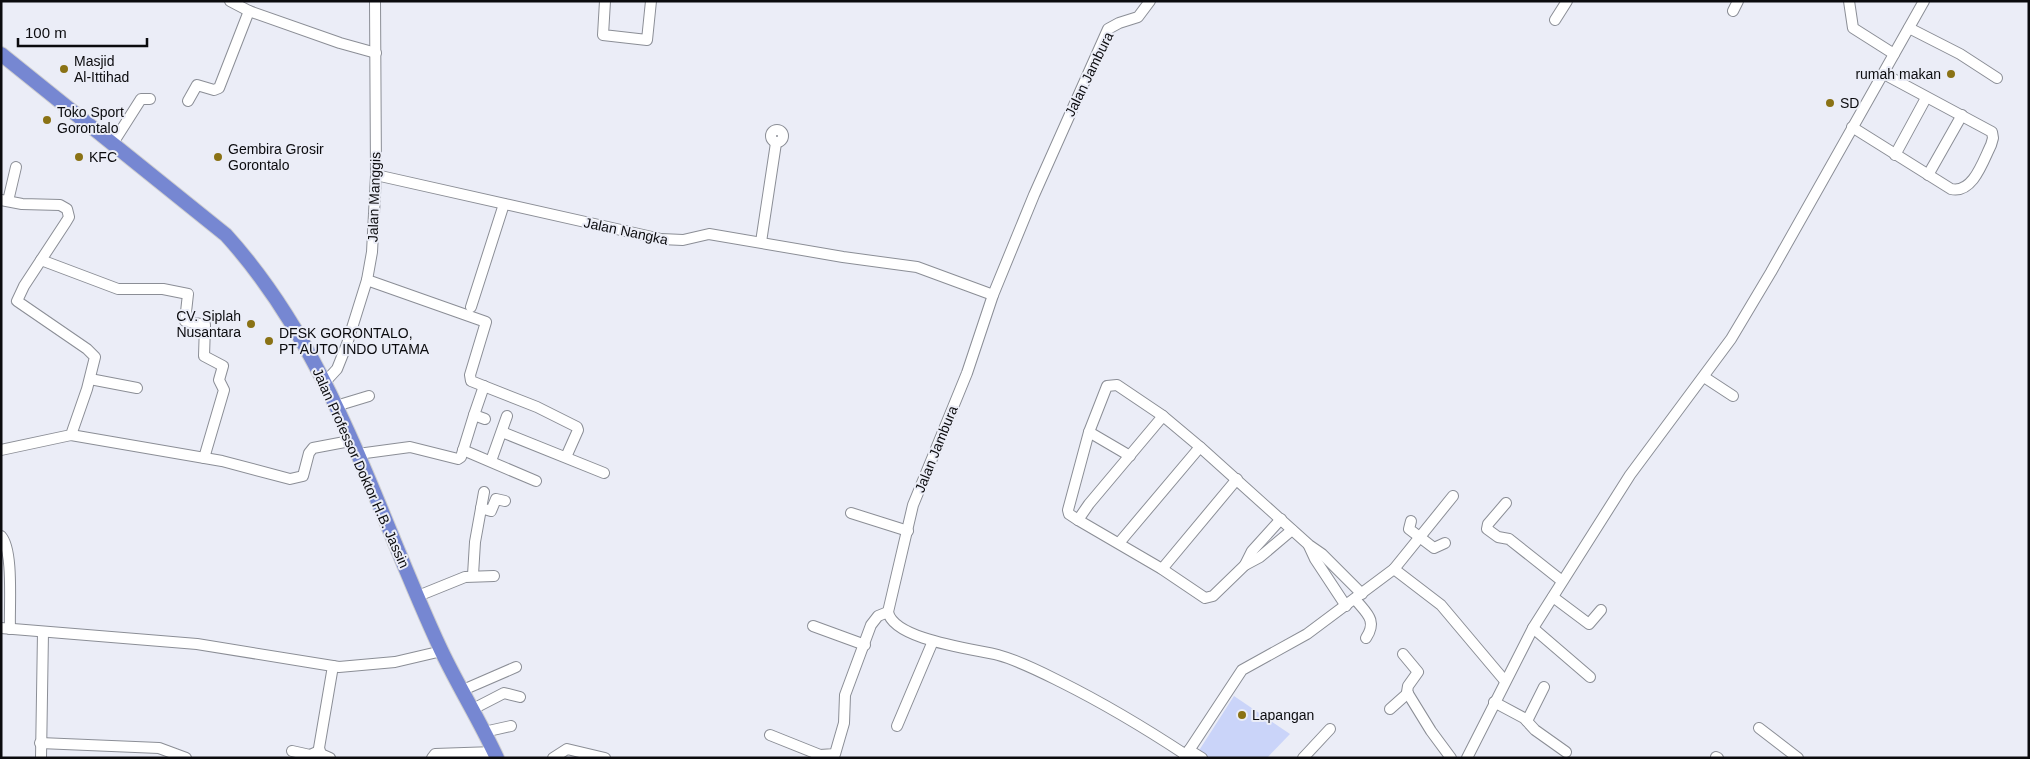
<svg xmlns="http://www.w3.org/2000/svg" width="2030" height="759" viewBox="0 0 2030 759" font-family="Arial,sans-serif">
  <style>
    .green { fill: #cad4f9 }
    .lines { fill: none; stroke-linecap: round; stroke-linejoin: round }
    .minor-casing { stroke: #8b8e96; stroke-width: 12 }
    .highway-casing { stroke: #cececf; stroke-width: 16 }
    .minor { stroke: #fff; stroke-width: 10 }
    .highway { stroke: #7687d2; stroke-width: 14 }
    .poi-dot { fill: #8a7215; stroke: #ebedf7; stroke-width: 2 }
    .labels { text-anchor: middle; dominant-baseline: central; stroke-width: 4; stroke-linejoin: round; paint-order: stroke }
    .poi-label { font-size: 14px; fill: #0b0b0e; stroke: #ebedf7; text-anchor: start }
    .street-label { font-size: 14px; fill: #0b0b0e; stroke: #ebedf7 }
  </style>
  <rect width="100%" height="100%" fill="#ebedf7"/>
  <!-- green -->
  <polygon class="green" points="1234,696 1290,734 1267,758 1207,758 1198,752"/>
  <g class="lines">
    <!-- minor casing -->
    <g class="minor-casing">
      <g id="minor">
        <polyline points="230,1 249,11 340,43 376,53"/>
        <polyline points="605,1 603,35 647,40 651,1"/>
        <path d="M1150,1L1138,17L1119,23L1108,29L1034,195L993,295L967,373L920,488L913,505L888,612C894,640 974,649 998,655C1020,661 1041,672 1061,682C1105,704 1145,728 1186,755"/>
        <polyline points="1849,1 1853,28 1894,54"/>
        <polyline points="1733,11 1738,1"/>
        <polyline points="1555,20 1567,1"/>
        <polyline points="1909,28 1960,54 1997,78"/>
        <polyline points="188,101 197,85 214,90 219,88 249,11"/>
        <path d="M1852,127L1951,189C1973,194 1983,161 1991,145L1993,138L1992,132L1884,74"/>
        <circle cx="777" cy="136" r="6"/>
        <polyline points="113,143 141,99 150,99"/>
        <polyline points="1895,155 1926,98"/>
        <polyline points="376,175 661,239 683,240 709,234 843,257 917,267 993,295"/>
        <polyline points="1928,175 1962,115"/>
        <polyline points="1,200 22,204 60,205 67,209 69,217 66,222 24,286 17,301 87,349 95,357 87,389 71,435 1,450"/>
        <polyline points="8,201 16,167"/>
        <polyline points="761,242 776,143"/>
        <polyline points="41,260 118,289 163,289 188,294 185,321 205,325 204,356 223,366 219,380 224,390 204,458"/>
        <polyline points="367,280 486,322 470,375 471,381 537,407 577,427 578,430 566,457"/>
        <polyline points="471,307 504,204"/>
        <polyline points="1704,377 1733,396"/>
        <polyline points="90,379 137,388"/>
        <polyline points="325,382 337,369 347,344 367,280 372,252 376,175 375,1"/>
        <polyline points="484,386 474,415 485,419"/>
        <polyline points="336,406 369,396"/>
        <polyline points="502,432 604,473"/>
        <polyline points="1089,432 1130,456"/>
        <polyline points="71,435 222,461 290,479 303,476 309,453 313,448 350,441"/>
        <polyline points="1200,447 1163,416 1089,504 1078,520 1162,569 1205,598 1213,596 1245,565 1260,557 1292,530"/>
        <polyline points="463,450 536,481"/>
        <polyline points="358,454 410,447 458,459 461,457 474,415"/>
        <polyline points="491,461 507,416"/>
        <polyline points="1506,503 1488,524 1487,529 1498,537 1509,539 1562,581"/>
        <polyline points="481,508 491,511 496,499 505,501"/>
        <polyline points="851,513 908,531"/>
        <polyline points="1078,520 1069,514 1068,510 1089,432 1107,386 1117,385 1163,416"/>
        <polyline points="1411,521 1409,529 1434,548 1445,543"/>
        <path d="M1,536C14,550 9,608 10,629"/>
        <polyline points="1119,543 1200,447 1309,545 1322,554 1362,594"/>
        <polyline points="1309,546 1315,559 1346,606"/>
        <polyline points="1245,565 1252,551 1281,519"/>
        <polyline points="1162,569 1237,479"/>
        <polyline points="1394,569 1453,496"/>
        <polyline points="473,575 475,542 484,492"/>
        <polyline points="418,596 465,577 494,576"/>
        <polyline points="1553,597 1589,624 1601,610"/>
        <path d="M1355,599C1366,613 1378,620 1366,638"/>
        <polyline points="813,626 865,645"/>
        <polyline points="1,628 197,644 339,667 395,662 442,651"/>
        <polyline points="1533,628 1590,677"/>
        <polyline points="1403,654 1418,672 1408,686 1407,692 1431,731 1451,758"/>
        <polyline points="463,690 516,667"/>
        <polyline points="1494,702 1524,718 1535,730 1566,752"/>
        <polyline points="473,709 504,693 520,697"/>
        <polyline points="1390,709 1408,693"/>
        <polyline points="1527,721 1544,687"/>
        <polyline points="897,726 933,641"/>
        <polyline points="1759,728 1798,758"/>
        <polyline points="484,732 511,726"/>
        <polyline points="770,735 820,755 835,754 844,723 845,695 871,625 878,616 888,612"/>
        <polyline points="40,743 159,748 186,758"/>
        <polyline points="1189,750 1202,758"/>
        <polyline points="292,751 310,755 319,751"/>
        <polyline points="1716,757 1718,758"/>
        <polyline points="41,758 43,632"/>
        <polyline points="330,758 321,754 319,748 333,666"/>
        <polyline points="432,758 435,754 494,752"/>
        <polyline points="553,758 567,749 605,758"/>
        <polyline points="1184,758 1242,670 1307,634 1394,569 1441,605 1505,681"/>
        <polyline points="1303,758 1330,729"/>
        <polyline points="1467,758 1533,628 1630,475 1731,339 1771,272 1924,1"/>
      </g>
    </g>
    <!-- highway casing -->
    <g class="highway-casing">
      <path id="highway" d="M1,54L226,235C333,353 375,509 441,650C458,686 480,721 497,758"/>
    </g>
    <!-- minor -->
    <use href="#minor" class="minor"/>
    <!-- highway -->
    <use href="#highway" class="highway"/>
  </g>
  <!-- markers -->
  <g class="poi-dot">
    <circle cx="64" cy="69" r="5"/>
    <circle cx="1951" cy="74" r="5"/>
    <circle cx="1830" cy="103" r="5"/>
    <circle cx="47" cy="120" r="5"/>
    <circle cx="79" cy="157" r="5"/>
    <circle cx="218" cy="157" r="5"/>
    <circle cx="251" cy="324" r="5"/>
    <circle cx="269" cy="341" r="5"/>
    <circle cx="1242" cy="715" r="5"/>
  </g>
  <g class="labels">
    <!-- poi labels -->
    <g class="poi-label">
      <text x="74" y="61">Masjid<tspan x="74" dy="16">Al-Ittihad</tspan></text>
      <text x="1941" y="74" text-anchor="end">rumah makan</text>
      <text x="1840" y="103">SD</text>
      <text x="57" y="112">Toko Sport<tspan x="57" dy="16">Gorontalo</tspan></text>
      <text x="228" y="149">Gembira Grosir<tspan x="228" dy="16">Gorontalo</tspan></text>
      <text x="89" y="157">KFC</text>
      <text x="241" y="316" text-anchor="end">CV. Siplah<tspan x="241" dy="16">Nusantara</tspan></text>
      <text x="279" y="333">DFSK GORONTALO,<tspan x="279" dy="16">PT AUTO INDO UTAMA</tspan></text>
      <text x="1252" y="715">Lapangan</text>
    </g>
    <!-- street labels -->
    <g class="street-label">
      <text transform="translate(1089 74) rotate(-64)">Jalan Jambura</text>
      <text transform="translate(374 197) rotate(-88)">Jalan Manggis</text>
      <text transform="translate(626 231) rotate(12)">Jalan Nangka</text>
      <text transform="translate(936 449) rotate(-68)">Jalan Jambura</text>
      <text transform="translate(361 468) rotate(66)">Jalan Professor Doktor H.B. Jassin</text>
    </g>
  </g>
  <!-- border -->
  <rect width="2030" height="759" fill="none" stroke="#0b0b0e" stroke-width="5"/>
  <!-- scale -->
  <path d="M18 38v8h129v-8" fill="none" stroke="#0b0b0e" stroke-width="2.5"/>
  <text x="25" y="38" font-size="15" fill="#0b0b0e" stroke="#ebedf7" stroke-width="4" paint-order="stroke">100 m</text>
</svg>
